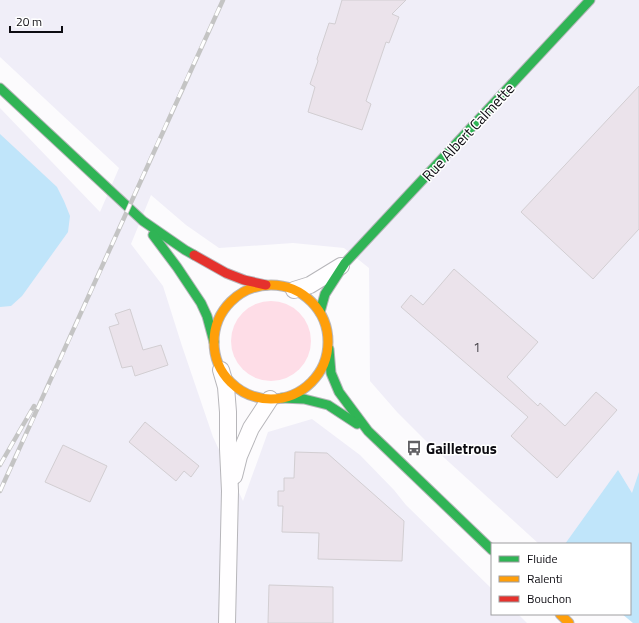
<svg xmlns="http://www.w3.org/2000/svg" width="639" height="623" viewBox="0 0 639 623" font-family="'Titillium Web',sans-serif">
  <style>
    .built { fill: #f0eef8 }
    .green { fill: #fedde7 }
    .water { fill: #c0e5fa }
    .building { fill: #ebe3eb; stroke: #d2ced2 }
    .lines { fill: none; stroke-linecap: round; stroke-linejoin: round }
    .street-casing { stroke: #b7b6ba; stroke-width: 18 }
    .fast-casing { stroke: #b7b6ba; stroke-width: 11 }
    .slow-casing { stroke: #b7b6ba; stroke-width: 11 }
    .jam-casing { stroke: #b7b6ba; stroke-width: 11 }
    .street { stroke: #fffeff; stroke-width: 16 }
    .fast { stroke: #30b455; stroke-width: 9 }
    .slow { stroke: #ff9f0a; stroke-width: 9 }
    .jam { stroke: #e5322d; stroke-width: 9 }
    .rail-casing { stroke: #c4c4c4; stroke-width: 4.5 }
    .rail { stroke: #fff; stroke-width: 3; stroke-dasharray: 9; stroke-linecap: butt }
    .labels { text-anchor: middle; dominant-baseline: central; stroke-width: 3; stroke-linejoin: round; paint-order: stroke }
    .number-label { font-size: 13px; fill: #47444a }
    .street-label { font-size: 15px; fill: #0d0c12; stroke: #fff }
    .poi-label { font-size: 15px; font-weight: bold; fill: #0d0c12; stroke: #fff; text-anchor: start }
  </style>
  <rect width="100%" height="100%" fill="#fcfbfd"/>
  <!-- built -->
  <polygon class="built" points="0,0 639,0 639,623 630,614 630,544 539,544 428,443 397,412 370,381 369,268 344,248 293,243 219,248 186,225 151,195 131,244 163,286 182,346 213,437 243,501 268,432 312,419 360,455 394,490 406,505 492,589 492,614 518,614 527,623 0,623 0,108 100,212 119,168 0,57"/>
  <!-- green -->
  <circle class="green" cx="271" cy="341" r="40"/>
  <!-- water -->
  <g class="water">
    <polygon points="0,134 57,187 64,201 70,216 68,232 22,296 11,306 0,307"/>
    <polygon points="618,470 632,493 639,472 639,623 633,623 622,614 630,614 630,544 565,544"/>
  </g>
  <!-- building -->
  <g class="building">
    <polygon points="342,0 406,0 392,14 399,17 389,43 386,42 366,101 371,104 362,130 308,112 315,87 310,84 318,61 317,59 329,23 335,24"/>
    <polygon points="639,86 639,229 593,279 521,212"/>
    <polygon points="454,269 538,342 507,377 538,406 540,403 565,426 596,392 617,410 557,478 511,436 528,417 401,307 411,295 423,305"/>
    <polygon points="130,309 143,350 161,345 168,365 135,376 132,366 122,368 109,327 119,324 115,314"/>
    <polygon points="145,422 199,466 191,477 184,471 176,481 129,442"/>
    <polygon points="63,445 107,466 90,502 45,482"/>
    <polygon points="295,452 327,453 404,521 402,561 318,559 319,533 282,532 283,506 278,506 278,491 284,491 284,478 294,478"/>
    <polygon points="269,585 333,587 333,623 268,623"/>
  </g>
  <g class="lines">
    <!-- street casing -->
    <g class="street-casing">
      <g id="street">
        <polyline points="294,290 310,285 341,266"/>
        <polyline points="221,370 226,387 228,412 228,449 230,491 227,623"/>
        <polyline points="234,476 239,456 251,428 270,399"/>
      </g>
    </g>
    <!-- fast casing -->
    <g class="fast-casing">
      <g id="fast">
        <polyline points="0,88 143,221 185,250 194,255"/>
        <polyline points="153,235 177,267 201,303 207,316 214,342"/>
        <polyline points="320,312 325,294 345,263 590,0"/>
        <polyline points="329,349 331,373 339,392 368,431 492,550"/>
        <polyline points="282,398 304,399 328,405 357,424"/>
      </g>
    </g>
    <!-- slow casing -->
    <g class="slow-casing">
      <g id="slow">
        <circle cx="271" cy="342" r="57"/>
        <polyline points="560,614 569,623"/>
      </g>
    </g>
    <!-- jam casing -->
    <g class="jam-casing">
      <polyline id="jam" points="194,255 226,273 244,280 266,285"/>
    </g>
    <!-- street -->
    <use href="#street" class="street"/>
    <!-- fast -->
    <use href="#fast" class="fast"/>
    <!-- slow -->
    <use href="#slow" class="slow"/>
    <!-- jam -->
    <use href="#jam" class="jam"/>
    <!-- rail casing -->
    <g class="rail-casing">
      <g id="rail">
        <polyline points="0,465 34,406"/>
        <path d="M0,491C75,328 148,163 223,0"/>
      </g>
    </g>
    <!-- rail -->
    <use href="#rail" class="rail"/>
  </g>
  <!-- icons -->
  <defs>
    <g id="bus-bare" transform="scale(1.2)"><path d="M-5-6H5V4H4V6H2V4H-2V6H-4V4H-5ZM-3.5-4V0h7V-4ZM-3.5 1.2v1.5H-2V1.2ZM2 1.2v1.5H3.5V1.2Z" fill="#616064" stroke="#fff" stroke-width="2.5" paint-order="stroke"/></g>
  </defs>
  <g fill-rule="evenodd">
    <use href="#bus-bare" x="414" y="448"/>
  </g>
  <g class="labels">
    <!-- number labels -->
    <g class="number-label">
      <text x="477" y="347">1</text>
    </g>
    <!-- street labels -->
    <g class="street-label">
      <text transform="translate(468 132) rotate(-47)">Rue Albert Calmette</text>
    </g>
    <!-- poi labels -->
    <g class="poi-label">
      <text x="426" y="448">Gailletrous</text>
    </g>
  </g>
  <!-- legend -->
  <rect x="491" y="543" width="140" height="72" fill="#ffffff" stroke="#9e9ea0"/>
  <rect x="499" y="556" width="20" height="6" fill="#30b455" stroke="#9e9ea0"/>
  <text x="527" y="563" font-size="12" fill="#0d0c12">Fluide</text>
  <rect x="499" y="576" width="20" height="6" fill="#ff9f0a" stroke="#9e9ea0"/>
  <text x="527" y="583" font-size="12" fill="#0d0c12">Ralenti</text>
  <rect x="499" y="596" width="20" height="6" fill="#e5322d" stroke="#9e9ea0"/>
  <text x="527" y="603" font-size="12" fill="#0d0c12">Bouchon</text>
  <!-- scale -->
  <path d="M10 26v6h52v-6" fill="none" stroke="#0d0c12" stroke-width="2"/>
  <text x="16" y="26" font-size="12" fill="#0d0c12" stroke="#ffffff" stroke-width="3" paint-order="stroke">20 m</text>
</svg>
